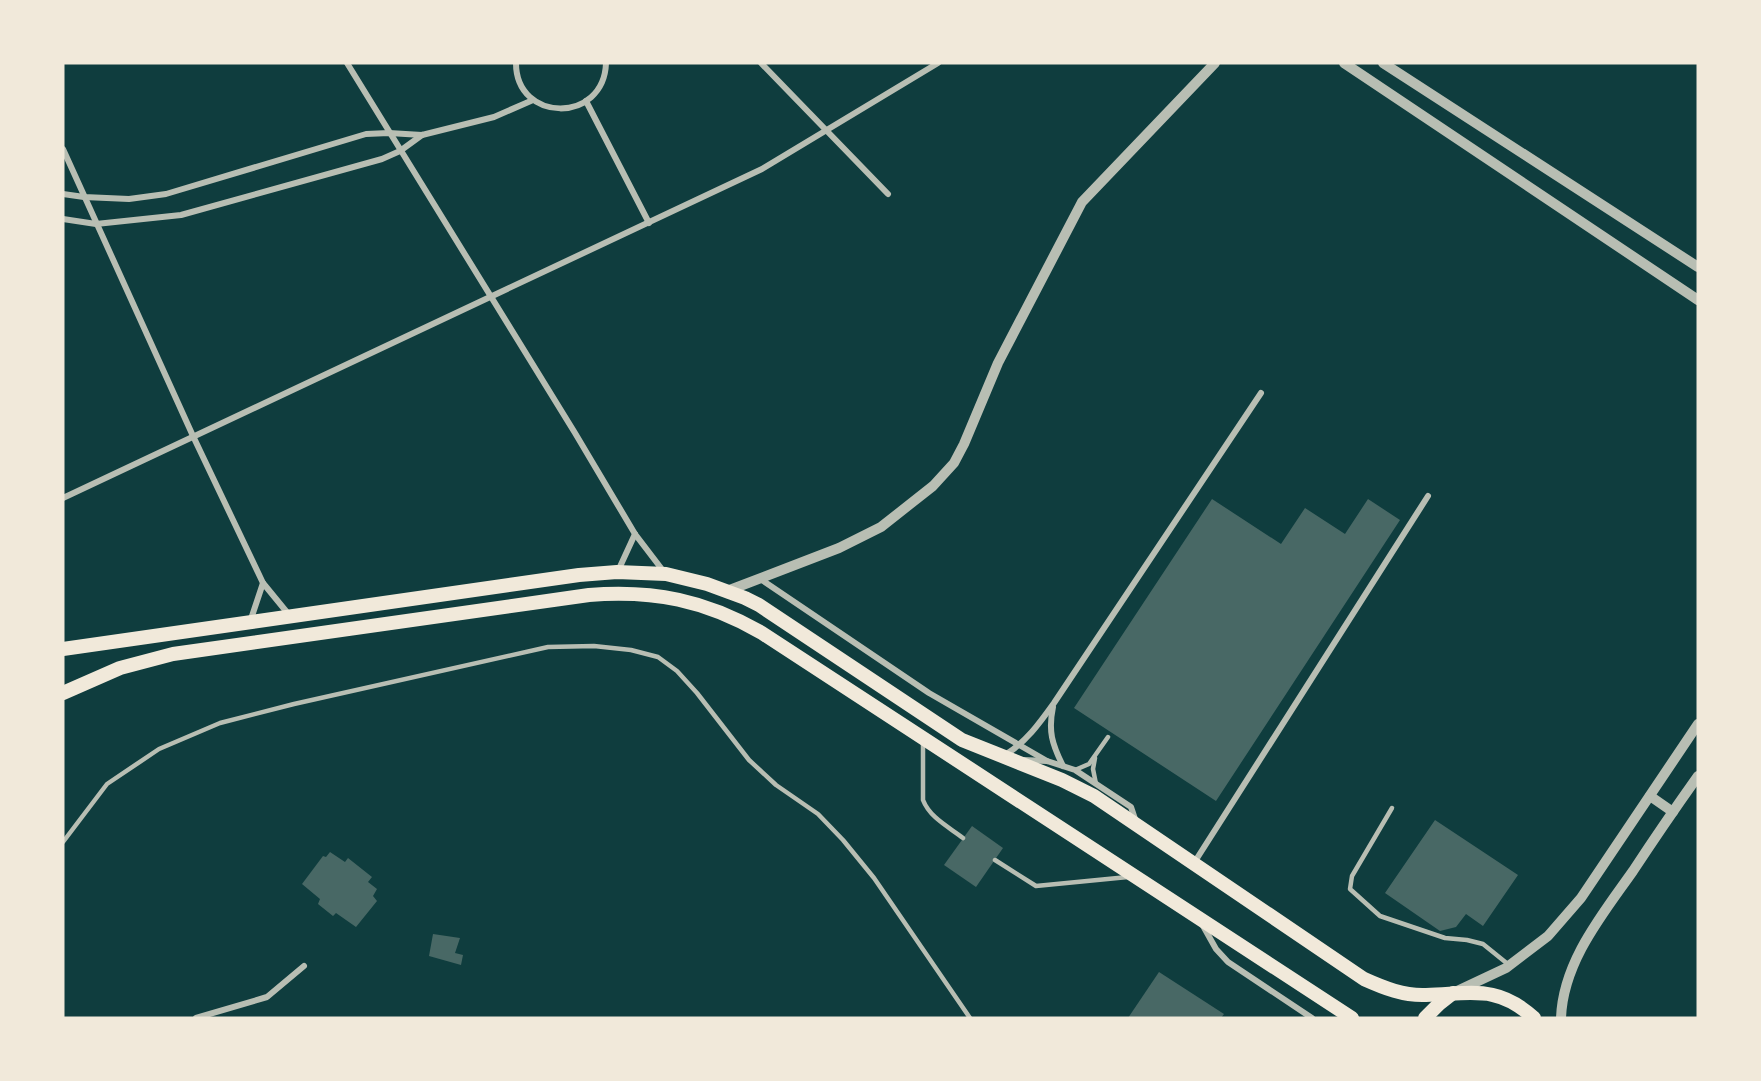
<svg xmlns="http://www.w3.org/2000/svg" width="1761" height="1081" viewBox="0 0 1761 1081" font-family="Overpass,sans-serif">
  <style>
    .building { fill: #486865 }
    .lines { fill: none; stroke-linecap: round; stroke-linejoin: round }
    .service { stroke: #b8beb3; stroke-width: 4.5 }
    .minor { stroke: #b8beb3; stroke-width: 6 }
    .tertiary { stroke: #b8beb3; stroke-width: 10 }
    .primary { stroke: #f1e9da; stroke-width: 14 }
  </style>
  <rect width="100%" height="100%" fill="#0f3d3e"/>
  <!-- building -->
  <g class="building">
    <polygon points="1212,499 1281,544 1305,508 1345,534 1368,499 1400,520 1216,801 1074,708"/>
    <polygon points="1435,820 1518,875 1483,926 1466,914 1456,927 1440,931 1385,893"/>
    <polygon points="972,826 1003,848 976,887 944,865"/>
    <polygon points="330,852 345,862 348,858 372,877 368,882 377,889 373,896 377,901 356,927 336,913 333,916 318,904 320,899 302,884 323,856 326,857"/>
    <polygon points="433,934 460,938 455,953 463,955 461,965 429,956"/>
    <polygon points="1159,972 1224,1014 1221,1018 1128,1018"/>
  </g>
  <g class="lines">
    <!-- service -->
    <g class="service">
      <path d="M923,740V800C930,818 949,827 963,838"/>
      <polyline points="1095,758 1093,769 1096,784"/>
      <polyline points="1075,770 1089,764 1108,737"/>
      <polyline points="1392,808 1352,876 1350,889 1380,916 1445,938 1467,940 1483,944 1509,965"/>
      <polyline points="63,842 107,784 159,749 220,723 294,704 548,647 594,646 631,650 658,657 677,671 697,693 749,760 776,785 818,814 843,840 874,878 970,1018"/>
      <polyline points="995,860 1036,886 1128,877"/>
    </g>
    <!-- minor -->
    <g class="minor">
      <polyline points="347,63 575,433 635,534 664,572"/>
      <path d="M516,63C516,123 604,124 606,63"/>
      <polyline points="761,63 888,194"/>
      <polyline points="586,101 649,223"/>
      <polyline points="63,149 193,436 263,583 290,616"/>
      <polyline points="63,194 84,197 129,199 166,194 366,134 389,133 422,135 494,117 533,100"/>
      <polyline points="63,219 96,224 181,215 382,159 400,151 422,135"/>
      <polyline points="63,498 762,169 938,63"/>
      <polyline points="618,571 635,534"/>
      <polyline points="759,578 929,693 1047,761"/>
      <polyline points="250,622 263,583"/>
      <path d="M1053,707C1048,731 1052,744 1063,766"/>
      <path d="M1005,755C1026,742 1039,724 1054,703L1261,393"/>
      <polyline points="1023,760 1047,761 1075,770 1131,807 1136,822"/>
      <polyline points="1194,863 1428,496"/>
      <polyline points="1202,924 1216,949 1228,962 1312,1018"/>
      <polyline points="196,1018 267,997 304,966"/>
    </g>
    <!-- tertiary -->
    <g class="tertiary">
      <polyline points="1344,63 1698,300"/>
      <polyline points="1383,63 1698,267"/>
      <polyline points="727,591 839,548 881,527 933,486 954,463 964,444 998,363 1082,202 1215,63"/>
      <polyline points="1650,796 1673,812"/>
      <polyline points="1455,992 1506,968 1548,936 1581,898 1698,724"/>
      <path d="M1561,1018C1563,962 1602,915 1633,871C1654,839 1676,807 1698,776"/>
    </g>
    <!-- primary -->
    <g class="primary">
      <path d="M63,649L579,575L617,572L666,574L707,584L745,598L759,605L962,740L1062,780L1094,796L1364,979C1384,988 1404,996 1426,995C1471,994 1497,984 1534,1018"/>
      <path d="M63,693L120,668L173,654L589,595C654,590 705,600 762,633L1352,1018"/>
      <polyline points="1425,1018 1439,1004 1453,993"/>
    </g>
  </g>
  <!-- border -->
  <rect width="1761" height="1081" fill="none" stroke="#f1e9da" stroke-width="129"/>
</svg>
